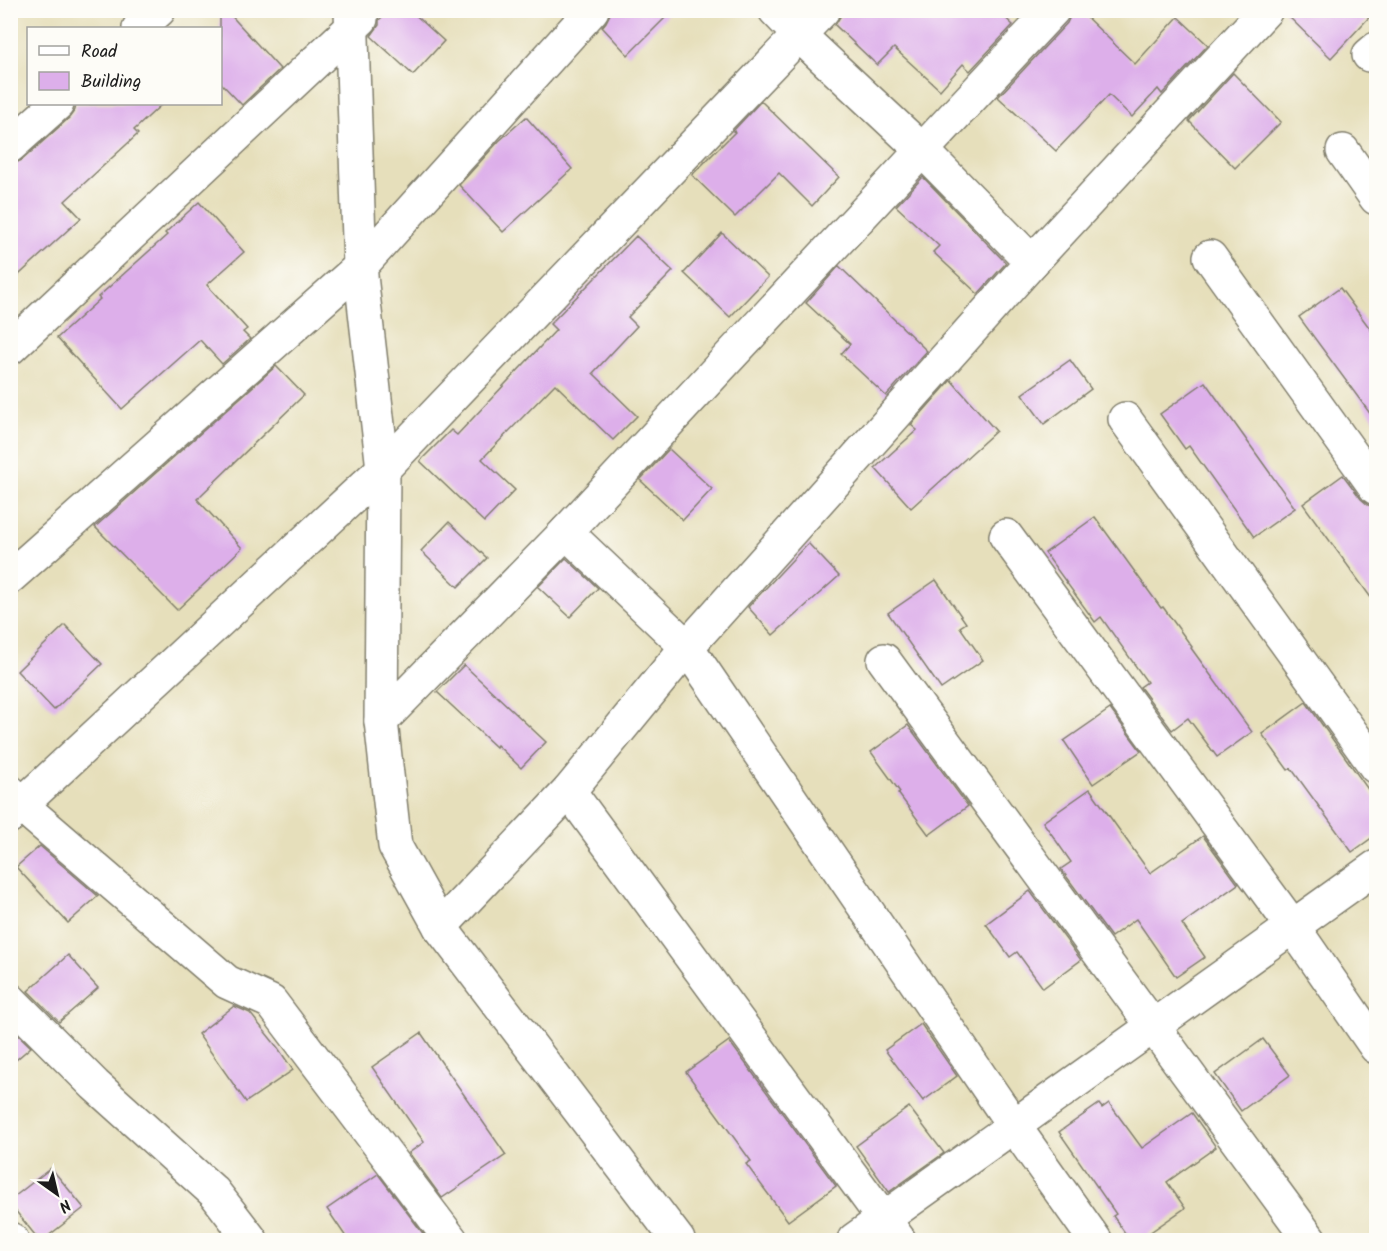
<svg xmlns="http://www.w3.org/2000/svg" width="1387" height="1251" viewBox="0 0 1387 1251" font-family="Kalam,sans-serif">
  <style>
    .building { fill: #ddafea }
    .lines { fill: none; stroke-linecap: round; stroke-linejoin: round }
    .minor-casing { stroke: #817e6c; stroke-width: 36 }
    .minor { stroke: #fff; stroke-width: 33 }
  </style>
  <rect width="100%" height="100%" fill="#fdfcf7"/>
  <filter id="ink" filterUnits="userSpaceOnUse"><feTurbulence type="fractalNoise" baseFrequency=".0167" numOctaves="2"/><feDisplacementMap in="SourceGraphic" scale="12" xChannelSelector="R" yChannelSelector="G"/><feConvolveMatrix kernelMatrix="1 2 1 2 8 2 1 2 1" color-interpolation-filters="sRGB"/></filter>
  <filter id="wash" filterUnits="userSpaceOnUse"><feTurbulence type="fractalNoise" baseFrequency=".008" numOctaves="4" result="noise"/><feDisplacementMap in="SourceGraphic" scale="24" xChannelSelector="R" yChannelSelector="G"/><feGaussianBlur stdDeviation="1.35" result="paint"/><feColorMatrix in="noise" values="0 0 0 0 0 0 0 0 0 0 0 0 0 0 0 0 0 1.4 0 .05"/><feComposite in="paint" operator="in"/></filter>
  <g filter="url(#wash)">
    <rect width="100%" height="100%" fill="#e6dfbb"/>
    <g id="blocks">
      <!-- building -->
      <g class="building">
        <polygon points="220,10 226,10 280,69 242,105 220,82"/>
        <polygon points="389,10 410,10 444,41 413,75 371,36 379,25 379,20"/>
        <polygon points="610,10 673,10 628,55 602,27 606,22 610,14"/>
        <polygon points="841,10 997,10 1013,25 970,71 963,64 940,90 894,48 877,65 835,25 841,15"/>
        <polygon points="1073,10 1079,10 1135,64 1178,17 1208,45 1162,94 1158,89 1132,117 1109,95 1056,151 998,97 1067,23"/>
        <polygon points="1284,10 1376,10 1331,58 1284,12"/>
        <polygon points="1233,73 1281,122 1235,168 1189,121"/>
        <polygon points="761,101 839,177 812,206 779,173 735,217 692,175 735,132 733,131"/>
        <polygon points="76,104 162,104 134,130 138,134 65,201 81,218 10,283 10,165 22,160 69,118 75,110"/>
        <polygon points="526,117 572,169 503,232 459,185 499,141"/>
        <polygon points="923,177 1006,263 978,294 933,252 939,246 896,206"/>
        <polygon points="199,202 244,252 207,285 247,329 243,332 250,339 222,364 200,340 122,409 57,338 100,299 98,297 167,235 165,233"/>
        <polygon points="722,233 768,277 730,317 684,273"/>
        <polygon points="636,236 673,271 628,317 637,326 593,373 637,416 613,440 555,384 482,459 515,490 484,522 420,461 451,430 457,435 556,330 550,324"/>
        <polygon points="839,266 927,351 886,396 841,354 850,344 806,303"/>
        <polygon points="1340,288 1377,338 1377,423 1299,317"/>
        <polygon points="1070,360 1091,389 1044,424 1022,394"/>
        <polygon points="276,366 304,395 197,499 242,548 177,610 95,527"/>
        <polygon points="951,380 996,431 911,508 875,468 917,430 911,425"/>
        <polygon points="1205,382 1295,508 1254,537 1189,446 1185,449 1160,414"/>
        <polygon points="669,449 712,489 683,520 640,480"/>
        <polygon points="1343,475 1361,499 1368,505 1373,506 1377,510 1377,606 1303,504"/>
        <polygon points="1095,517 1161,608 1163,607 1192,647 1191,648 1252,732 1217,757 1188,718 1172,730 1140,687 1147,682 1101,617 1095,622 1045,553"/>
        <polygon points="449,522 487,558 458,587 421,551"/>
        <polygon points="808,543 839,576 773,635 748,607"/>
        <polygon points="566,558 598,588 570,617 538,587"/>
        <polygon points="936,580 966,623 960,627 983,660 941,689 888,613"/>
        <polygon points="65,625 102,664 54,710 17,671"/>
        <polygon points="464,665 546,742 521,768 497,745 496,747 437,692"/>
        <polygon points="1306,702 1377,802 1377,834 1352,852 1291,768 1288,770 1262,734"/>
        <polygon points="1110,709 1141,751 1093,784 1064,741"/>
        <polygon points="908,725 968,806 929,835 898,793 900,792 871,752"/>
        <polygon points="1090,789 1150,873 1203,836 1238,884 1182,924 1205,957 1176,977 1136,919 1111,937 1061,869 1071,862 1043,822"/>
        <polygon points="40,846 98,896 68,923 16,867"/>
        <polygon points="1030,891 1081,960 1043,988 1017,952 1010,957 986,924"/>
        <polygon points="68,955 98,988 59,1022 28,991"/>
        <polygon points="234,1006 250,1013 278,1048 293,1070 246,1102 198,1034"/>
        <polygon points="921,1024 957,1076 923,1101 885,1050"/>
        <polygon points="10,1027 31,1047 10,1065"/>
        <polygon points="421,1033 506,1155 442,1198 409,1153 424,1142 372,1067"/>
        <polygon points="1263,1039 1290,1075 1241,1111 1215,1074"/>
        <polygon points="729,1041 836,1186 788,1221 746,1164 751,1161 686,1072"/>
        <polygon points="1109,1103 1142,1148 1192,1113 1216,1147 1167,1182 1185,1208 1139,1240 1130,1240 1113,1216 1116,1214 1059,1132 1099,1104 1102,1108"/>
        <polygon points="909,1107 944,1153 889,1192 856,1146"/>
        <polygon points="51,1168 84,1208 43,1240 39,1240 10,1204 10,1200"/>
        <polygon points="378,1174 428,1240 348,1240 327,1209"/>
      </g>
    </g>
  </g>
  <g filter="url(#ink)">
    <use href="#blocks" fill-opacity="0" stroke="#817e6c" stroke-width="1.5"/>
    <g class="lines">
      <!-- minor casing -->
      <g class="minor-casing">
        <g id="minor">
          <polyline points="351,10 360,267 383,469 381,721 395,846 440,927 678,1240"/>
          <polyline points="775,10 800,36 922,150 1032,262"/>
          <polyline points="139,28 159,10"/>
          <polyline points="1369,55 1376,49"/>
          <polyline points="10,146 57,104"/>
          <polyline points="1343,151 1376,198"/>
          <polyline points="1210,257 1376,488"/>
          <polyline points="10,348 361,19"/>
          <polyline points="1125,419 1376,767"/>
          <polyline points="566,532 687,647 1014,1126 1095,1240"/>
          <polyline points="1006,536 1293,927 1376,1047"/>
          <polyline points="10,577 360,267 592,10"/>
          <polyline points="884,660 1310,1240"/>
          <polyline points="381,721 566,532 1053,10"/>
          <polyline points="569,791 899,1240"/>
          <polyline points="10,792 21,805 383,469 823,10"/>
          <polyline points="10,816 21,805 227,982 271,1002 451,1240"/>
          <polyline points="440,927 569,791 687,647 1032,262 1266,10"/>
          <polyline points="10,1000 95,1085 214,1192 251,1240"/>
          <polyline points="10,1239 12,1240"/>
          <polyline points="854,1240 1376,867"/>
        </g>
      </g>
      <!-- minor -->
      <use href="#minor" class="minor"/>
    </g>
  </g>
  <!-- margin -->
  <rect width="1387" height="1251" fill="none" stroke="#fdfcf7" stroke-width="36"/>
  <!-- legend -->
  <rect x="27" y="27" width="195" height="78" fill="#fdfcf7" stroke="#a3a29f" stroke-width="1.5"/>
  <rect x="39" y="46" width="30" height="9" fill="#ffffff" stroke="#a3a29f" stroke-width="1.5"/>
  <text x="81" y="57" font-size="18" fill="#1c1c1c">Road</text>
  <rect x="39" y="72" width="30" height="18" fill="#ddafea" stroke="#a3a29f" stroke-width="1.5"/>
  <text x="81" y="87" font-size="18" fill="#1c1c1c">Building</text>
  <!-- north arrow -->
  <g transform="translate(57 1194) rotate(146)" stroke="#fdfcf7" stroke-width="4.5" paint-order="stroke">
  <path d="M0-4.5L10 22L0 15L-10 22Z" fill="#1c1c1c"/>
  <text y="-9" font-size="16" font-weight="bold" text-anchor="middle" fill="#1c1c1c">N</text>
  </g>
</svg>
